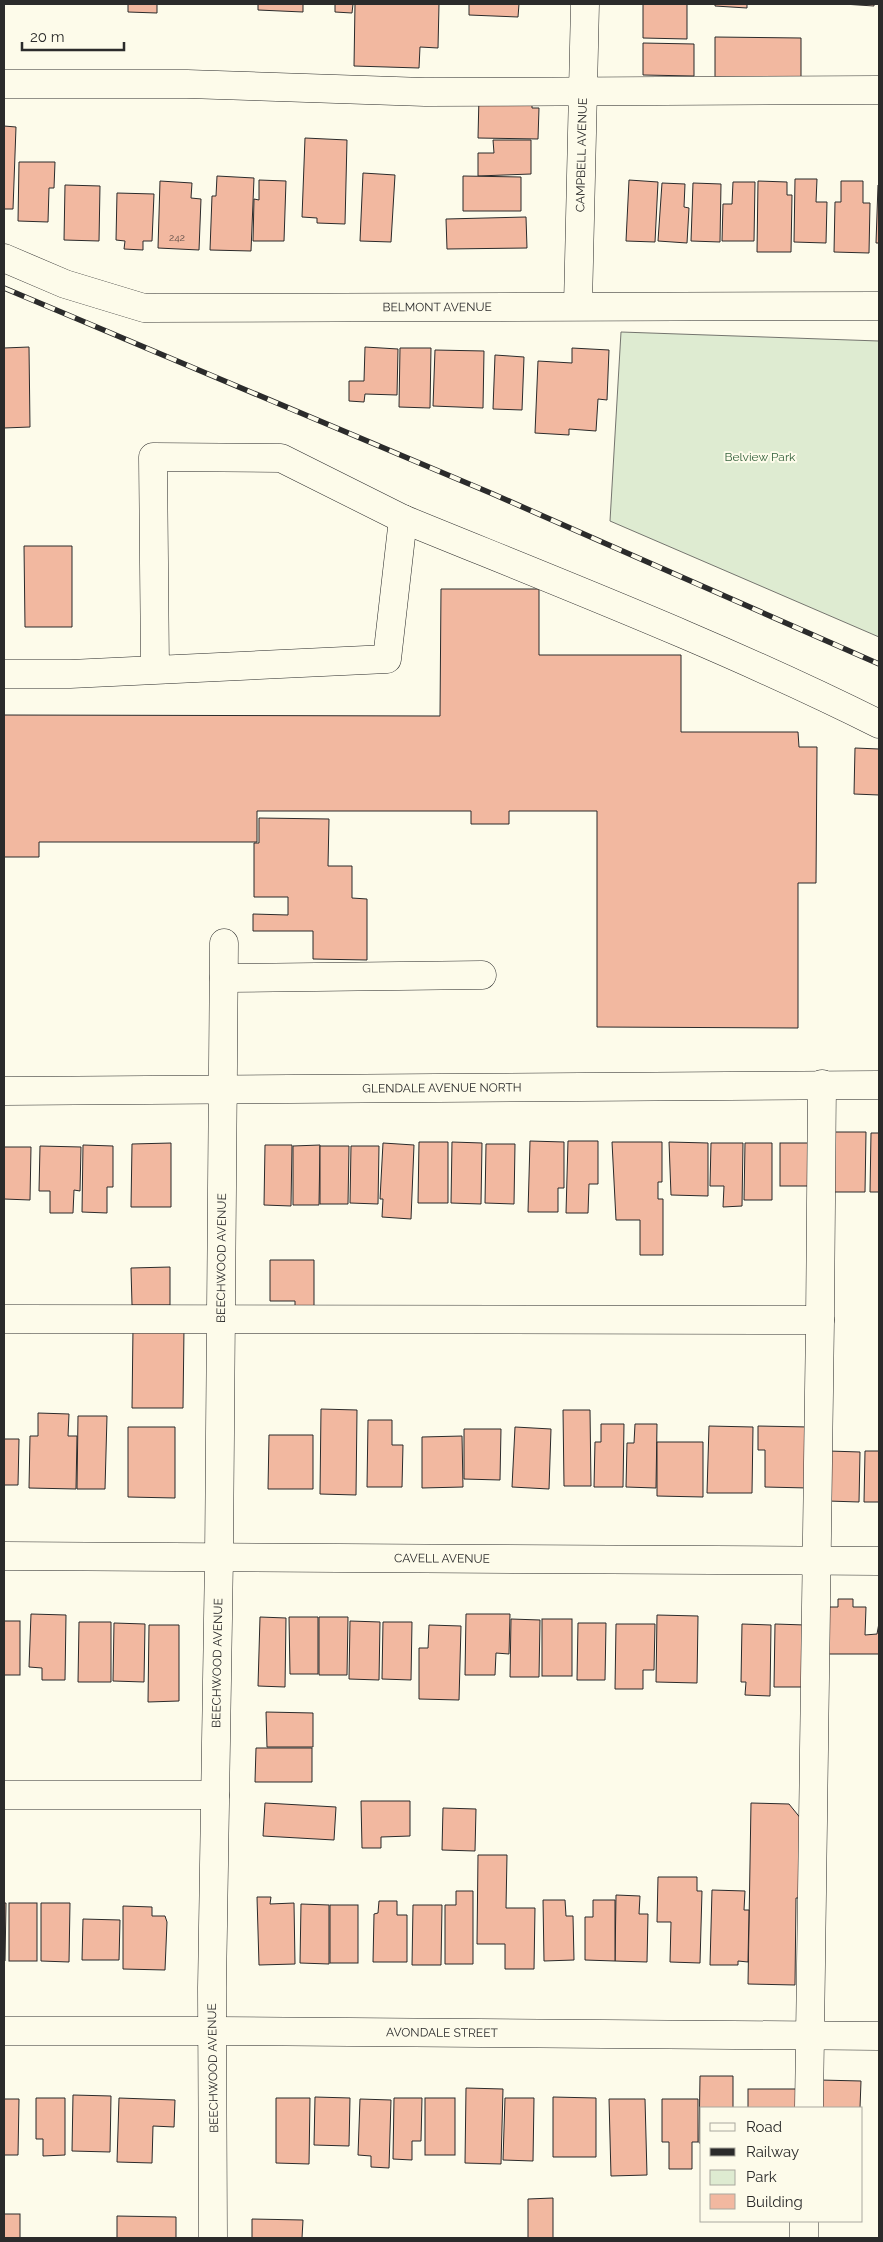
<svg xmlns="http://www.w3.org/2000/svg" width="883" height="2242" viewBox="0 0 883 2242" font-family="Raleway,sans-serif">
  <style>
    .green { fill: #deebd1; stroke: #74746e }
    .building { fill: #f2b8a0; stroke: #2b2b2b }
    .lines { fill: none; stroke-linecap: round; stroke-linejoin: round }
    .minor-casing { stroke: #2b2b2b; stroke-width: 29 }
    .minor { stroke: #fdfbea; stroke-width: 28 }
    .rail-casing { stroke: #2b2b2b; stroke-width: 5.5 }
    .rail { stroke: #fdfbea; stroke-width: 4; stroke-dasharray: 11; stroke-linecap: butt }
    .labels { text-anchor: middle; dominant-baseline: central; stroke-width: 4; stroke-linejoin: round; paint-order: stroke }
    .number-label { font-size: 10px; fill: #5d4e48 }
    .street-label { font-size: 12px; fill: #2b2b2b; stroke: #fdfbea }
    .park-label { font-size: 12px; fill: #34623c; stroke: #fdfbea }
  </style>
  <rect width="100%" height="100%" fill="#fdfbea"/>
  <!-- green -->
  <polygon class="green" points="621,332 879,341 879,637 610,521"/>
  <!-- building -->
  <g class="building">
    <polygon points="128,4 157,4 157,13 128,12"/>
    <polygon points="258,4 303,4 303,12 258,10"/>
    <polygon points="335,4 353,4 352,13 335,12"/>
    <polygon points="355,4 439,4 438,48 420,47 419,68 354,66"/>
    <polygon points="469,4 519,4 518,17 469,15"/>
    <polygon points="643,4 687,4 687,39 643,38"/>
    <polygon points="715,4 747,4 747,8 715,6"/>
    <polygon points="843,4 874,4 874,6"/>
    <polygon points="715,37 801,38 801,78 715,77"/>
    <polygon points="643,43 694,44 694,76 643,75"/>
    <polygon points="479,96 532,97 532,108 539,108 538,139 478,138"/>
    <polygon points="4,126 16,127 13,209 4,209"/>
    <polygon points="305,138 347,140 345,224 317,223 317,218 302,217"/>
    <polygon points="493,140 531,140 531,174 478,176 478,153 494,153"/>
    <polygon points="19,162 55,162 54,188 49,188 48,222 18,221"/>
    <polygon points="363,173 395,175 391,242 360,241"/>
    <polygon points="217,176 254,178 251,251 210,250 212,196 216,196"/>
    <polygon points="463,176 521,177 521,211 463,211"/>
    <polygon points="795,179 817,179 816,202 827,202 826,243 794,242"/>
    <polygon points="259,180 286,181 284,241 253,241 254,199 259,200"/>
    <polygon points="629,180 658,182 655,242 626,241"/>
    <polygon points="160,181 192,183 191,198 201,199 199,250 158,248"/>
    <polygon points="758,181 787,182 787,195 792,195 791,252 757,252"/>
    <polygon points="841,181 863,181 863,203 870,203 869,253 834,252 835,202 841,202"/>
    <polygon points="733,182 755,182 754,241 722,241 723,204 732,204"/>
    <polygon points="662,183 685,184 684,207 689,208 687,243 658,241"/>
    <polygon points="693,183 721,184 720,242 691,241"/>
    <polygon points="65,185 100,186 99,241 64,240"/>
    <polygon points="878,185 879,185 879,243 876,243"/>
    <polygon points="117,193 154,194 152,241 143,241 143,250 124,249 125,241 116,240"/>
    <polygon points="526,217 527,248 447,249 446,219"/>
    <polygon points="29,347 30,427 4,428 4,348"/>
    <polygon points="365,347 398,349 397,395 365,394 364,402 349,401 349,381 364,381"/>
    <polygon points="400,348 431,348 430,408 399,407"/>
    <polygon points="572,348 609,350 607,400 598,399 596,431 569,429 569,435 535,433 538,361 572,363"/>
    <polygon points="435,350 484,351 483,408 433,406"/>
    <polygon points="495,355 524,357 522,410 493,409"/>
    <polygon points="24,546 72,546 72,627 25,627"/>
    <polygon points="441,589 539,589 539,655 681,655 681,732 798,732 799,747 817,747 816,883 798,883 798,1028 597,1027 597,811 509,811 509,824 471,824 471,811 257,811 257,842 39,842 39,857 4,857 4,715 440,716"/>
    <polygon points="855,748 879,749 879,795 854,794"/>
    <polygon points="259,818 329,819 328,866 352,866 352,898 367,899 367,960 313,959 313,931 253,931 253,914 288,915 288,897 254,897 254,843 259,843"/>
    <polygon points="835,1132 866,1132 865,1192 833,1192"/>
    <polygon points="871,1133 879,1133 879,1192 870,1192"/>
    <polygon points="530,1141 564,1142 564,1188 558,1188 558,1212 528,1212"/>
    <polygon points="568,1141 598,1141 598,1184 589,1184 588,1213 566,1213"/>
    <polygon points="419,1142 448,1142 448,1203 418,1203"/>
    <polygon points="452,1142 482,1143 481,1204 451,1203"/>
    <polygon points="612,1142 662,1142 662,1182 658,1182 658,1199 663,1199 663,1255 640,1255 640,1220 616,1220"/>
    <polygon points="669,1142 708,1143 708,1196 671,1195"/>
    <polygon points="171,1143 171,1207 131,1207 132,1144"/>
    <polygon points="383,1143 414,1145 411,1219 382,1217 383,1199 380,1199"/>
    <polygon points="711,1143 743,1143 742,1206 723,1207 724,1186 710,1186"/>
    <polygon points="745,1143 772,1143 772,1200 744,1200"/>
    <rect x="780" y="1143" width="32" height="43"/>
    <polygon points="486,1144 515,1144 514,1204 485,1203"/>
    <polygon points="83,1145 113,1146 113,1187 107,1187 107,1213 82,1212"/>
    <polygon points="265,1145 292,1145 291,1206 264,1205"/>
    <polygon points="320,1145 319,1205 293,1205 293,1146"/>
    <polygon points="40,1146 81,1147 80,1191 74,1190 73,1213 50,1213 50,1191 39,1191"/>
    <polygon points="320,1146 349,1146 348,1204 320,1204"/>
    <polygon points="351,1146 379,1146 378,1204 350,1203"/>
    <polygon points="4,1147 31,1147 30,1200 4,1199"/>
    <polygon points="270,1260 314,1260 314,1307 295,1307 295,1301 270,1301"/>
    <polygon points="170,1267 170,1305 132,1305 131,1268"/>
    <polygon points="133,1328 184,1328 183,1408 132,1408"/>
    <polygon points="321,1409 357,1410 356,1495 320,1494"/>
    <polygon points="563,1410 590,1410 591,1486 564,1486"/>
    <polygon points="38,1413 69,1414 68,1436 77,1436 76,1489 29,1488 30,1436 38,1436"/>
    <polygon points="78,1416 107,1416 105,1489 77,1489"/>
    <polygon points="368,1420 392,1420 392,1445 403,1445 402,1487 367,1487"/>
    <polygon points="601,1424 624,1424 623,1487 594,1487 595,1442 601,1442"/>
    <polygon points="635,1424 657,1424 656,1488 626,1487 627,1443 634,1443"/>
    <polygon points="709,1426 753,1427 752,1493 707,1493"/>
    <polygon points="758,1426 809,1427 808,1488 765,1487 765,1450 758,1450"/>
    <polygon points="128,1427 175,1427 175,1498 128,1497"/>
    <polygon points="515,1427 551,1429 549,1489 512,1487"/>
    <polygon points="464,1429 501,1429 500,1480 464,1479"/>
    <polygon points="269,1435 313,1435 313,1489 268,1489"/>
    <polygon points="462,1436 463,1487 422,1488 422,1437"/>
    <polygon points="4,1439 19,1439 18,1485 4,1485"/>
    <polygon points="657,1442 703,1442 703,1497 657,1496"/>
    <polygon points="829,1451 860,1452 859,1502 828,1501"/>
    <polygon points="865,1451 879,1451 879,1502 864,1502"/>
    <polygon points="838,1599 853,1599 853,1607 866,1607 865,1635 877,1634 879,1623 879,1654 826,1654 826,1607 838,1607"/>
    <polygon points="31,1614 66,1615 65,1680 42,1680 42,1668 29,1667"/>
    <polygon points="466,1614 510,1614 509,1654 496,1653 495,1675 465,1675"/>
    <polygon points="657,1615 698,1616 697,1683 656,1682"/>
    <polygon points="260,1617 286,1618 285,1687 258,1686"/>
    <polygon points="289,1617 318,1617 318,1674 290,1674"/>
    <polygon points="319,1617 348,1617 347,1675 319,1675"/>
    <polygon points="511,1619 540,1620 539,1677 510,1677"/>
    <rect x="542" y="1619" width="30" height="57"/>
    <rect x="4" y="1621" width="16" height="54"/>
    <polygon points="350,1621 380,1622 379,1680 349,1679"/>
    <polygon points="79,1622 111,1622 111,1682 78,1682"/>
    <polygon points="383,1622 412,1622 411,1680 382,1679"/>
    <polygon points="114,1623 145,1624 144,1682 113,1681"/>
    <polygon points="578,1623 606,1623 605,1680 577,1680"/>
    <polygon points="616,1624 655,1624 654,1670 643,1670 643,1689 615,1689"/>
    <polygon points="742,1624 771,1625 770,1696 745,1695 746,1682 741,1682"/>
    <polygon points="775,1624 805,1625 804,1687 774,1687"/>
    <polygon points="149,1625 179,1625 179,1701 148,1702"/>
    <polygon points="429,1625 461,1626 459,1700 419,1699 419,1648 428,1648"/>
    <polygon points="266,1712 313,1713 313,1747 267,1747"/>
    <polygon points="256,1748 312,1748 312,1782 255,1782"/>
    <polygon points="361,1801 410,1801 410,1836 381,1837 381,1848 362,1848"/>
    <polygon points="265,1803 336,1807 334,1840 263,1836"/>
    <polygon points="751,1803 789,1804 802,1820 800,1898 796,1898 795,1985 748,1984"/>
    <polygon points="443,1808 476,1809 475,1851 442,1850"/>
    <polygon points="478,1855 507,1855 506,1908 535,1908 534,1969 505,1969 505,1944 477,1944"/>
    <polygon points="658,1877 697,1877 697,1891 702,1891 700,1963 670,1962 671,1922 657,1922"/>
    <polygon points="712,1890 745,1891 744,1910 749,1910 748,1962 738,1961 738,1965 710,1965"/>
    <polygon points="456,1891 473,1891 473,1964 445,1964 445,1905 456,1905"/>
    <polygon points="616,1895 640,1896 639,1914 648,1914 647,1962 615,1961"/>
    <polygon points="257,1897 271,1897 270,1904 294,1903 295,1964 259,1965"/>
    <polygon points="543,1900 565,1900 566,1916 573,1916 574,1960 544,1961"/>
    <polygon points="593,1900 615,1900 615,1961 585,1960 585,1917 593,1917"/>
    <polygon points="379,1901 397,1901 397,1915 407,1915 407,1962 373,1962 374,1914 378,1913"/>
    <polygon points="4,1903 6,1903 5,1961 4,1961"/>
    <rect x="9" y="1903" width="28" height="58"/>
    <polygon points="41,1903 70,1903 69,1962 41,1961"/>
    <polygon points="301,1904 329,1905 329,1964 300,1963"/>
    <rect x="330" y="1905" width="28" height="58"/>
    <polygon points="413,1905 442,1905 441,1965 412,1965"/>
    <polygon points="123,1906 152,1907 152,1916 165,1916 167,1922 165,1970 123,1969"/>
    <polygon points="83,1919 120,1920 119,1960 82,1960"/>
    <polygon points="700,2076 733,2076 733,2108 702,2108 702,2143 699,2143"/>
    <polygon points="820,2080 861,2081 860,2108 819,2108"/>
    <polygon points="466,2088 503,2089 501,2164 465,2163"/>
    <rect x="748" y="2089" width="51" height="19"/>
    <polygon points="73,2095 111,2096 110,2152 72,2151"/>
    <polygon points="315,2097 350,2098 349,2146 314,2145"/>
    <polygon points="553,2097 596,2098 596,2157 553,2157"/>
    <polygon points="36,2098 65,2098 65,2155 43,2156 43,2139 36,2139"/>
    <polygon points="119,2098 175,2100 174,2127 153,2126 152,2163 117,2162"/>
    <polygon points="276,2098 310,2098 309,2164 276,2163"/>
    <polygon points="394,2098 422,2098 421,2141 412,2141 412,2160 393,2159"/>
    <rect x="425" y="2098" width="30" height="57"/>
    <polygon points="505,2098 534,2098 533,2161 503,2160"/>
    <polygon points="4,2099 19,2099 18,2155 4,2155"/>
    <polygon points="360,2099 391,2100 389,2168 371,2167 371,2156 358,2155"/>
    <polygon points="609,2099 645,2099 647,2175 611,2176"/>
    <polygon points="662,2099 698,2099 698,2142 692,2142 692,2169 669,2169 669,2142 662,2142"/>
    <polygon points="553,2198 553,2238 528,2238 528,2199"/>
    <rect x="4" y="2214" width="16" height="24"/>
    <polygon points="117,2216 176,2217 176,2238 117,2238"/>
    <polygon points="252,2219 303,2220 302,2238 252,2238"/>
  </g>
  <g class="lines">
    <!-- minor casing -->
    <g class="minor-casing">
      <g id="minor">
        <polyline points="4,84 187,84 425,92 879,90"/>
        <path id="s1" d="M4,258L65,284L144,308L879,306"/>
        <path id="s2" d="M578,305L585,4"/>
        <path d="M403,519C562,584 725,647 879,724"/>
        <polyline points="4,674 70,674 387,659 403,519 281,458 153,457 155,668"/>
        <polyline points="224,978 482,975"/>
        <path id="s3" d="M4,1091L879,1085"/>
        <polyline points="4,1319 820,1320 809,2108"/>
        <polyline points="820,1320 822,1084"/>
        <path id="s4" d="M4,1556L879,1561"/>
        <polyline points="4,1795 215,1795"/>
        <path id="s5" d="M4,2031H213L879,2036"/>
        <path id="s6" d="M213,2238L212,1988L219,1557L224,943"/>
        <polyline points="804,2238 804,2221"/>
      </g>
    </g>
    <!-- minor -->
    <use href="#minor" class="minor"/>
    <!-- rail casing -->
    <g class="rail-casing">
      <polyline id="rail" points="4,288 493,494 879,664"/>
    </g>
    <!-- rail -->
    <use href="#rail" class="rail"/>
  </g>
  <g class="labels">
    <!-- number labels -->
    <g class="number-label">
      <text x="177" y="237">242</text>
    </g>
    <!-- street labels -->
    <g class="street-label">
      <text stroke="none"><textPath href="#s2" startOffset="150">CAMPBELL AVENUE</textPath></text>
      <text stroke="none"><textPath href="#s1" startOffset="442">BELMONT AVENUE</textPath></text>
      <text stroke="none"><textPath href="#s3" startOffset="438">GLENDALE AVENUE NORTH</textPath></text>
      <text stroke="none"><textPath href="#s6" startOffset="980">BEECHWOOD AVENUE</textPath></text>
      <text stroke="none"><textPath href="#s4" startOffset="438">CAVELL AVENUE</textPath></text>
      <text stroke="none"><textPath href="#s6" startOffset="575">BEECHWOOD AVENUE</textPath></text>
      <text stroke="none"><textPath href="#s5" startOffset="438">AVONDALE STREET</textPath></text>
      <text transform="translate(213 2068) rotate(-91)">BEECHWOOD AVENUE</text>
    </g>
    <!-- park labels -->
    <g class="park-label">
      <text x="760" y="457">Belview Park</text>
    </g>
  </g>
  <!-- border -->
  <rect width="883" height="2242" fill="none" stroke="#2b2b2b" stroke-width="10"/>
  <!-- legend -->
  <rect x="700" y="2107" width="162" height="115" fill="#fdfbea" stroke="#a9a89e"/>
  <rect x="710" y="2123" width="25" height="8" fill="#fdfbea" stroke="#a9a89e"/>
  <text x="746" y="2132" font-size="15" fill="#2b2b2b">Road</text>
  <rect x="710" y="2148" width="25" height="8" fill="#2b2b2b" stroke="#a9a89e"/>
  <text x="746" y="2157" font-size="15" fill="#2b2b2b">Railway</text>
  <rect x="710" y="2170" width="25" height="15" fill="#deebd1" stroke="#a9a89e"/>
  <text x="746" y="2182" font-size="15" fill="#2b2b2b">Park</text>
  <rect x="710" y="2194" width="25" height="15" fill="#f2b8a0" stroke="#a9a89e"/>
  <text x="746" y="2207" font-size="15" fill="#2b2b2b">Building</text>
  <!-- scale -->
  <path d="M22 42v8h102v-8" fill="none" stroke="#2b2b2b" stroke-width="2.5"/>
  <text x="30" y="42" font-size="15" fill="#2b2b2b" stroke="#fdfbea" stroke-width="4" paint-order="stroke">20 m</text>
</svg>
